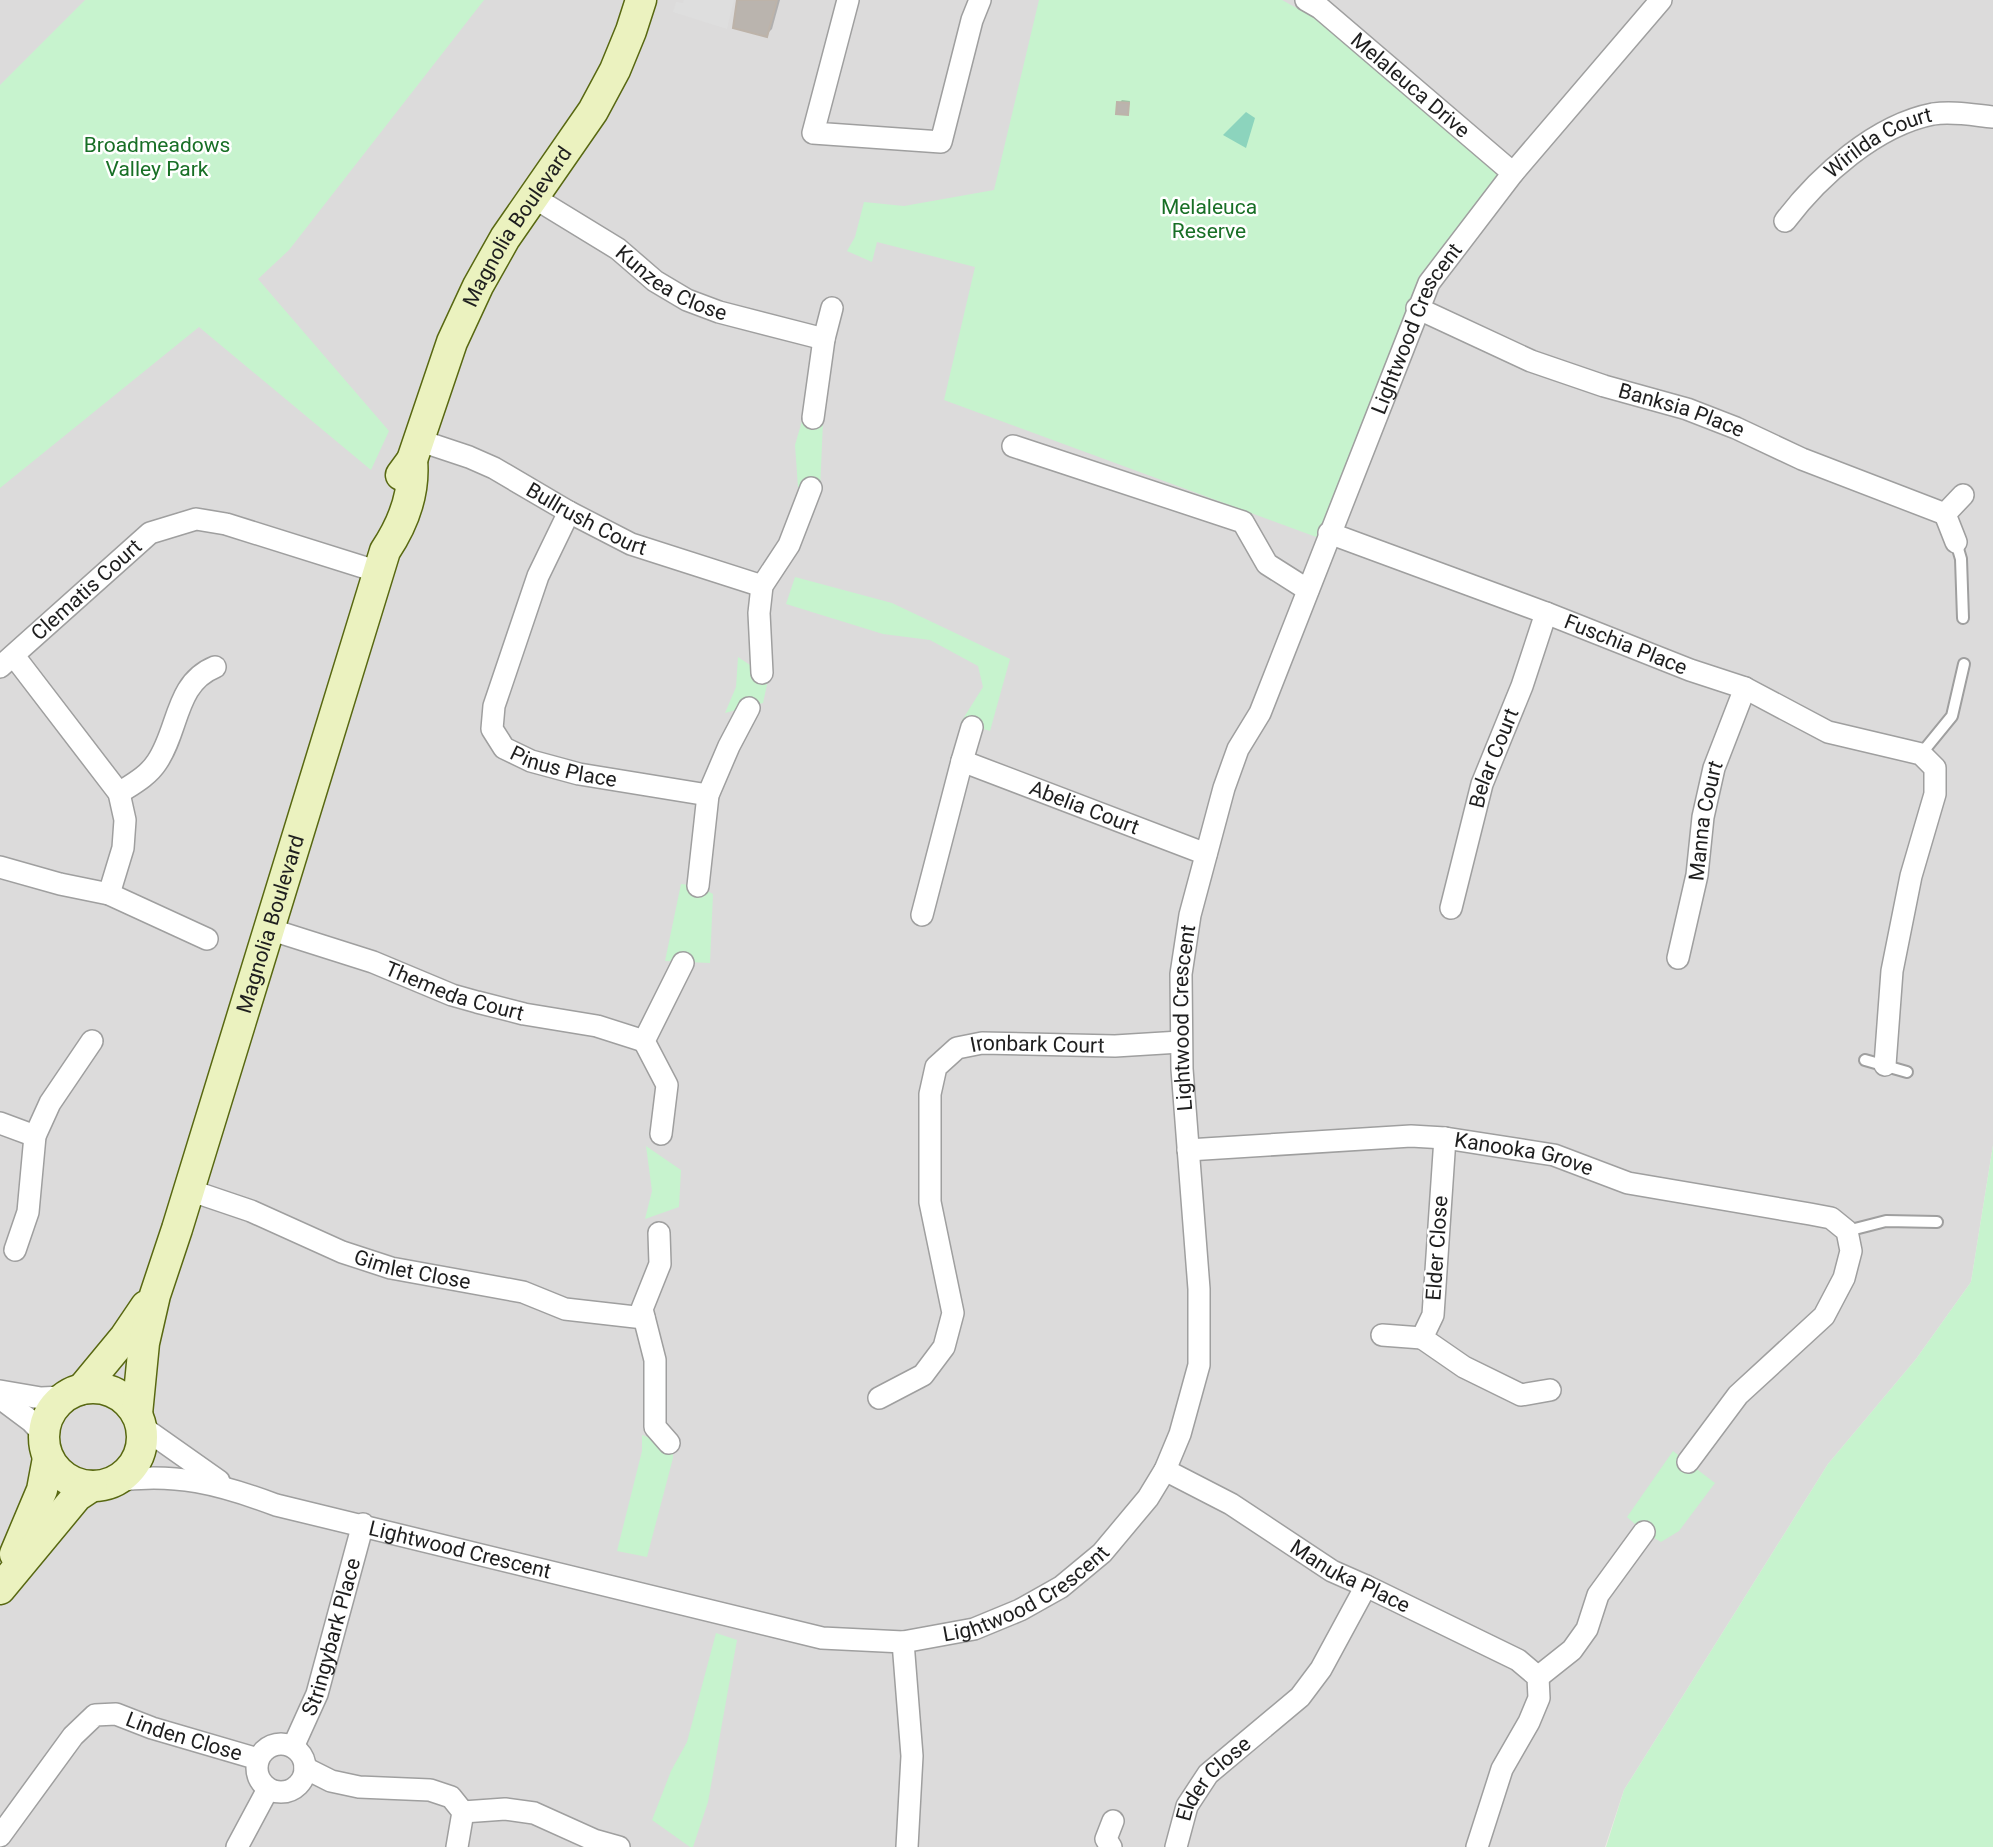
<svg xmlns="http://www.w3.org/2000/svg" width="1993" height="1847" viewBox="0 0 1993 1847" font-family="Roboto,sans-serif">
  <style>
    .residential { fill: #dcdbdb }
    .park { fill: #c7f3ce }
    .pitch { fill: #8cd4bd }
    .parking { fill: #dedede }
    .shadow { fill: #0003 }
    .building { fill: #bab4ae; stroke: #bdb3a9; stroke-width: 2 }
    .lines { fill: none; stroke-linecap: round; stroke-linejoin: round }
    .lane-casing { stroke: #9f9f9f; stroke-width: 14 }
    .street-casing { stroke: #9f9f9f; stroke-width: 24 }
    .secondary-casing { stroke: #586811; stroke-width: 33 }
    .lane { stroke: #fff; stroke-width: 10 }
    .street { stroke: #fff; stroke-width: 21 }
    .secondary { stroke: #ebf2bf; stroke-width: 30 }
    .labels { text-anchor: middle; dominant-baseline: central; stroke-width: 5; stroke-linejoin: round; paint-order: stroke }
    .street-label { font-size: 21px; fill: #1e1e1e; stroke: #fff }
    .park-label { font-size: 21px; fill: #186f26; stroke: #fff }
  </style>
  <rect width="100%" height="100%" fill="#edebe5"/>
  <!-- residential -->
  <polygon class="residential" points="0,0 1993,0 1993,1145 1971,1282 1916,1359 1828,1464 1624,1790 1605,1847 0,1847"/>
  <!-- park -->
  <g class="park">
    <polygon points="85,0 484,0 289,250 258,279 389,431 371,470 199,327 0,488 0,85"/>
    <polygon points="1039,0 1282,0 1313,17 1501,173 1419,276 1319,538 944,400 975,267 877,242 872,262 847,251 855,237 864,202 904,206 994,190"/>
    <polygon points="813,418 823,422 820,490 798,487 795,445 802,421"/>
    <polygon points="795,577 892,603 1010,659 990,731 961,722 983,687 978,666 930,640 883,634 786,604"/>
    <polygon points="738,657 762,673 768,680 763,703 725,713 736,687"/>
    <polygon points="681,884 698,886 713,894 710,963 665,961"/>
    <polygon points="1993,1145 1993,1847 1606,1847 1624,1790 1828,1464 1916,1359 1971,1282"/>
    <polygon points="646,1146 681,1170 679,1207 645,1219 652,1191"/>
    <polygon points="642,1435 673,1446 673,1458 647,1557 617,1551 642,1451"/>
    <polygon points="1673,1451 1715,1483 1679,1531 1661,1542 1644,1532 1627,1517"/>
    <polygon points="716,1633 737,1640 708,1802 693,1847 690,1847 652,1820 671,1771 687,1742"/>
  </g>
  <!-- pitch -->
  <polygon class="pitch" points="1246,112 1255,118 1246,148 1223,135"/>
  <!-- parking -->
  <polygon class="parking" points="684,0 734,0 727,29 673,12 676,2 683,3"/>
  <!-- shadow -->
  <g class="shadow">
    <polygon points="739,0 780,0 772,29 766,35"/>
    <polygon points="1122,100 1130,101 1127,114 1119,103"/>
  </g>
  <!-- building -->
  <g class="building">
    <polygon points="737,0 777,0 767,37 733,28"/>
    <polygon points="1117,102 1129,103 1128,115 1116,114"/>
  </g>
  <g class="lines">
    <!-- lane casing -->
    <g class="lane-casing">
      <g id="lane">
        <polyline points="1956,542 1961,559 1963,618"/>
        <polyline points="1921,754 1952,716 1964,664"/>
        <polyline points="1865,1060 1907,1072"/>
        <polyline points="1847,1231 1886,1221 1937,1222"/>
      </g>
    </g>
    <!-- street casing -->
    <g class="street-casing">
      <g id="street">
        <polyline points="848,0 813,133 941,142 972,20 980,0"/>
        <path id="s1" d="M1306,0L1320,8L1513,173"/>
        <path id="s2" d="M533,197L618,249L655,281L687,300L719,312L824,339"/>
        <path id="s3" d="M1785,221C1819,176 1876,125 1933,114C1953,111 1973,115 1993,117"/>
        <path id="s4" d="M1417,308L1531,361L1604,386L1687,409L1736,428L1802,459L1945,514"/>
        <polyline points="813,418 824,339 832,308"/>
        <path id="s5" d="M418,440L469,457L494,468L569,512L631,544L762,586"/>
        <polyline points="1013,446 1243,522 1267,564 1308,590"/>
        <path id="s6" d="M569,512L538,576L494,706L492,729L504,748L531,761L579,774L708,795"/>
        <path id="s7" d="M1329,533L1546,613L1690,670L1745,688L1828,732L1921,754L1935,768V794L1911,876L1892,971L1885,1065"/>
        <polyline points="1956,542 1945,514 1963,495"/>
        <polyline points="14,656 119,793 125,820 123,848 109,894"/>
        <path id="s8" d="M0,667L150,533L196,519L226,524L379,572"/>
        <polyline points="762,673 759,613 762,586 789,545 811,488"/>
        <polyline points="962,761 972,727"/>
        <path d="M119,793C133,784 148,776 157,762C179,730 175,683 215,667"/>
        <polyline points="0,867 60,884 109,894 207,939"/>
        <polyline points="698,886 708,795 729,746 749,708"/>
        <path id="s9" d="M1451,908L1482,784L1522,686L1546,613"/>
        <path id="s10" d="M922,915L962,761L1206,854"/>
        <path id="s11" d="M269,929L373,962L452,995L477,1002L524,1014L597,1026L644,1041"/>
        <path id="s12" d="M1678,958L1697,875L1703,817L1714,768L1745,688"/>
        <polyline points="0,1123 35,1136"/>
        <polyline points="661,1134 667,1085 644,1041 683,963"/>
        <polyline points="1445,1138 1433,1315 1422,1338 1464,1367 1521,1395 1550,1390"/>
        <path id="s13" d="M1188,1150L1411,1136L1445,1138L1554,1155L1628,1183L1810,1214L1831,1218L1847,1231L1851,1251L1844,1278L1824,1316L1738,1395L1688,1462"/>
        <path id="s14" d="M189,1190L251,1211L342,1252L391,1268L523,1292L565,1309L644,1318"/>
        <polyline points="659,1233 660,1264 642,1309 655,1360 655,1427 669,1443"/>
        <polyline points="15,1250 28,1212 35,1136 50,1103 92,1041"/>
        <polyline points="1382,1335 1422,1338"/>
        <polyline points="0,1391 41,1398 63,1397"/>
        <polyline points="0,1398 31,1421 43,1434"/>
        <path id="s15" d="M879,1398L923,1375L944,1347L953,1313L930,1202V1094L936,1067L957,1048L982,1043L1115,1046L1180,1042"/>
        <polyline points="141,1426 219,1481"/>
        <path id="s16" d="M1165,1470L1231,1504L1332,1571L1366,1586L1518,1660L1538,1677L1539,1698L1529,1722L1502,1769L1477,1847"/>
        <path id="s17" d="M114,1481C175,1472 220,1484 276,1505L822,1638L903,1642L974,1629L1020,1610L1061,1587L1102,1553L1148,1498L1165,1470L1180,1434L1199,1365V1289L1182,1069L1181,974L1190,915L1224,788L1238,749L1260,713L1429,283L1513,173L1661,0"/>
        <polyline points="903,1642 912,1756 907,1847"/>
        <polyline points="1538,1677 1572,1650 1587,1629 1598,1595 1644,1532"/>
        <circle cx="281" cy="1768" r="24"/>
        <path id="s18" d="M293,1747L317,1694L363,1524"/>
        <polyline points="305,1768 331,1781 359,1787 430,1790 451,1797 463,1812 457,1847"/>
        <polyline points="463,1812 505,1809 534,1813 594,1840 619,1847"/>
        <path id="s19" d="M0,1836L73,1736L95,1715L116,1714L152,1728L258,1759"/>
        <polyline points="237,1847 268,1789"/>
        <polyline points="1111,1847 1106,1839 1113,1821"/>
        <path id="s20" d="M1176,1847L1187,1806L1208,1774L1300,1697L1321,1669L1366,1586"/>
      </g>
    </g>
    <!-- secondary casing -->
    <g class="secondary-casing">
      <g id="secondary">
        <path id="s21" d="M401,475L412,460L452,342L478,286L505,238L593,111L615,70L631,31L641,0"/>
        <circle cx="93" cy="1437" r="49"/>
        <polyline points="82,1389 125,1337 146,1306"/>
        <path id="s22" d="M137,1414L144,1343L155,1295L177,1229L385,551C403,524 415,493 412,460"/>
        <polyline points="15,1554 42,1490 48,1458"/>
        <polyline points="0,1589 77,1496 92,1486"/>
      </g>
    </g>
    <!-- lane -->
    <use href="#lane" class="lane"/>
    <!-- street -->
    <use href="#street" class="street"/>
    <!-- secondary -->
    <use href="#secondary" class="secondary"/>
  </g>
  <g class="labels">
    <!-- street labels -->
    <g class="street-label">
      <text stroke="none"><textPath href="#s1" startOffset="135">Melaleuca Drive</textPath></text>
      <text stroke="none"><textPath href="#s3" startOffset="124">Wirilda Court</textPath></text>
      <text stroke="none"><textPath href="#s21" startOffset="276">Magnolia Boulevard</textPath></text>
      <text stroke="none"><textPath href="#s2" startOffset="164">Kunzea Close</textPath></text>
      <text stroke="none"><textPath href="#s17" startOffset="2328">Lightwood Crescent</textPath></text>
      <text stroke="none"><textPath href="#s4" startOffset="284">Banksia Place</textPath></text>
      <text stroke="none"><textPath href="#s5" startOffset="187">Bullrush Court</textPath></text>
      <text stroke="none"><textPath href="#s8" startOffset="116">Clematis Court</textPath></text>
      <text stroke="none"><textPath href="#s7" startOffset="317">Fuschia Place</textPath></text>
      <text stroke="none"><textPath href="#s9" startOffset="156">Belar Court</textPath></text>
      <text stroke="none"><textPath href="#s6" startOffset="317">Pinus Place</textPath></text>
      <text stroke="none"><textPath href="#s10" startOffset="290">Abelia Court</textPath></text>
      <text stroke="none"><textPath href="#s12" startOffset="140">Manna Court</textPath></text>
      <text stroke="none"><textPath href="#s22" startOffset="509">Magnolia Boulevard</textPath></text>
      <text stroke="none"><textPath href="#s11" startOffset="196">Themeda Court</textPath></text>
      <text stroke="none"><textPath href="#s17" startOffset="1594">Lightwood Crescent</textPath></text>
      <text stroke="none"><textPath href="#s15" startOffset="478">Ironbark Court</textPath></text>
      <text stroke="none"><textPath href="#s13" startOffset="338">Kanooka Grove</textPath></text>
      <text transform="translate(1437 1248) rotate(-86)">Elder Close</text>
      <text stroke="none"><textPath href="#s14" startOffset="238">Gimlet Close</textPath></text>
      <text stroke="none"><textPath href="#s17" startOffset="355">Lightwood Crescent</textPath></text>
      <text stroke="none"><textPath href="#s16" startOffset="214">Manuka Place</textPath></text>
      <text stroke="none"><textPath href="#s17" startOffset="943">Lightwood Crescent</textPath></text>
      <text stroke="none"><textPath href="#s18" startOffset="117">Stringybark Place</textPath></text>
      <text stroke="none"><textPath href="#s19" startOffset="247">Linden Close</textPath></text>
      <text stroke="none"><textPath href="#s20" startOffset="80">Elder Close</textPath></text>
    </g>
    <!-- park labels -->
    <g class="park-label">
      <text x="157" y="145">Broadmeadows<tspan x="157" dy="24">Valley Park</tspan></text>
      <text x="1209" y="207">Melaleuca<tspan x="1209" dy="24">Reserve</tspan></text>
    </g>
  </g>
</svg>
